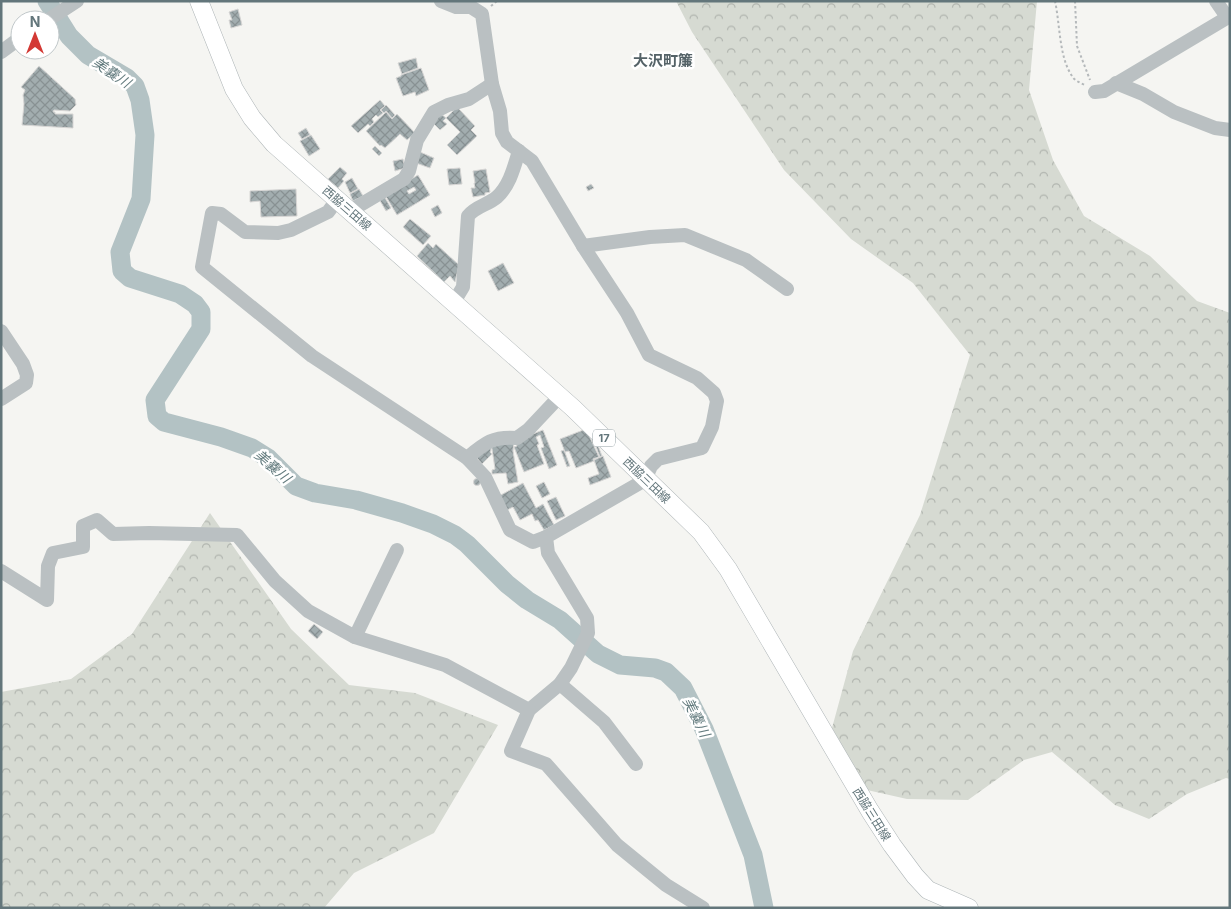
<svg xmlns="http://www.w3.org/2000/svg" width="1231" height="909" viewBox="0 0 1231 909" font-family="Inter,'Noto Sans JP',sans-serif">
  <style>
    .forest { fill: url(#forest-crowns) }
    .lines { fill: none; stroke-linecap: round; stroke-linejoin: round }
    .river { stroke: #b3c2c4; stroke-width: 19 }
    .building { fill: url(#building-cross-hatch); stroke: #d7d6d5; fill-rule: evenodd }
    .major-casing { stroke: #aeb5b7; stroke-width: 19 }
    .path { stroke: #b5b9bb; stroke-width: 2; stroke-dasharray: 2.5 2.5; stroke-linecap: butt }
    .minor { stroke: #bac0c2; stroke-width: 14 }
    .major { stroke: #fff; stroke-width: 18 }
    .labels { text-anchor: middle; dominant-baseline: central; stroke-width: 5; stroke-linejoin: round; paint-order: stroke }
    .shield { fill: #fff; stroke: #929fa3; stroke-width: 1 }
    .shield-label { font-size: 11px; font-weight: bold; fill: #63767b }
    .street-label { font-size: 12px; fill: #63767b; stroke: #fff }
    .water-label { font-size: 14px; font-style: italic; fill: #637b7e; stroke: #fff }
    .quarter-label { font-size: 15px; font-weight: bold; fill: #546267; stroke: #fff }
  </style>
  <defs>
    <pattern id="forest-crowns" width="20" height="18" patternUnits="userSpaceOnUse" patternTransform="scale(1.25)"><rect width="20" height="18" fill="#d6dad2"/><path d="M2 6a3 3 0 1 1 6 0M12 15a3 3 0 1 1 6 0" fill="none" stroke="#b1b5af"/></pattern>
    <pattern id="building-cross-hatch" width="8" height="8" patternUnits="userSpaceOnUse" patternTransform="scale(1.25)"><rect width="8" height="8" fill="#a2adaf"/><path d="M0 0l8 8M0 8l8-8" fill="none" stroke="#889193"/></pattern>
  </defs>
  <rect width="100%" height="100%" fill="#f5f5f2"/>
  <!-- forest -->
  <g class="forest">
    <polygon points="676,1 1037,1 1029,90 1053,160 1084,216 1150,256 1197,301 1230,313 1230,779 1226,778 1187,794 1149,819 1115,805 1052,752 1024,760 968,800 907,799 867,790 832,728 853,651 920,515 970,355 913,283 851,239 784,170 692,32"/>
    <polygon points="210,513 291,629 349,685 415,693 498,725 434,833 354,873 324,908 1,908 1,692 71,679 132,634"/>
  </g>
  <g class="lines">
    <!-- river -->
    <polyline class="river" points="47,1 69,36 88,55 127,78 135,86 140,100 145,135 141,199 120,252 122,271 130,278 180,294 195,304 201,312 201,329 155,400 157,416 164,422 221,437 252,448 268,458 296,486 315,493 356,500 402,513 433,524 455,535 467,544 507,584 527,600 560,620 598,654 620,665 655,668 666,672 683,688 704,729 753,855 764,908"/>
  </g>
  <!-- building -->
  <g class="building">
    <polygon points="238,9 242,25 231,28 229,20 232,20 229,12"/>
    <polygon points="416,58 418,68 402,74 398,63"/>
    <polygon points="39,66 75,99 76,105 70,111 54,110 53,112 55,112 55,114 73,114 73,128 22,125 24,104 23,95 25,90 21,87"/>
    <polygon points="421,68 429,90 416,96 415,92 403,96 396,78 401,76 401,75"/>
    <polygon points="380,100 385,106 380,110 383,113 378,117 376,115 372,119 374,122 370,126 368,124 358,133 351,126"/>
    <polygon points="386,105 395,115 392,118 386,111 384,113 381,110"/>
    <polygon points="457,107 475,126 471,130 477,136 457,155 447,145 460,132 446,118"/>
    <polygon points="386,112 392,119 397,114 415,133 407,140 400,134 385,148 381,145 380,146 366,131"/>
    <polygon points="441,114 446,118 443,121 447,124 440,130 432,122"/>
    <polygon points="306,128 310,135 302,139 298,133"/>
    <polygon points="311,135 320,149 309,156 300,141"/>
    <polygon points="375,146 382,153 379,156 372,149"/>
    <polygon points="420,152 434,158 430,168 416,163"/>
    <polygon points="403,159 405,168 395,171 393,161"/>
    <polygon points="340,167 347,173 342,179 344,181 338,188 328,179"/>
    <polygon points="460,168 462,184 449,185 447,169"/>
    <polygon points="486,169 490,192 485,193 485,195 473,197 471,188 475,188 474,183 475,183 473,171"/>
    <path d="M418,175L430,195L397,215L385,195ZM414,187L416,190L409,194L407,191Z"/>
    <polygon points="352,178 358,189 350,193 345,182"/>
    <polygon points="591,184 594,188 588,191 586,187"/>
    <polygon points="296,189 297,216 261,217 260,201 250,202 250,191"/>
    <polygon points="359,189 363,196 353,201 350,194"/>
    <polygon points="384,196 391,208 386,211 379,199"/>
    <polygon points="438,205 442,213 435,217 431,209"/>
    <polygon points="410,219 431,236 423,245 403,227"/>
    <polygon points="428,243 433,248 436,244 459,265 455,282 450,276 444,282 417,256"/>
    <polygon points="503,263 514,283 498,291 488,271"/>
    <polygon points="586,429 599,457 593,459 594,461 576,468 569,451 565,452 560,439"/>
    <polygon points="543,430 557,465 549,469 541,448 544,447 540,435 536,437 539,444 537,445 544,464 524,472 514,447 517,446 515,441"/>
    <polygon points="595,438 602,456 600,457 593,439"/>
    <polygon points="514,440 513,451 518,482 508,484 506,473 492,474 492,470 495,469 491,442"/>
    <polygon points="489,444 491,450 490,452 492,454 482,464 476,457"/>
    <polygon points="564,450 570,466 567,467 561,451"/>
    <polygon points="603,456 611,477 590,485 588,478 599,474 594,460"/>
    <circle cx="477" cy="482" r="3.5"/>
    <polygon points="544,482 550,494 542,498 536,486"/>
    <polygon points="523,483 536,508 543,504 554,525 544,530 538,520 535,521 532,514 520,520 513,507 507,510 499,496"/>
    <polygon points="556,497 565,516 556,520 547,501"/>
    <polygon points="314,624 323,632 317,639 308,631"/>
  </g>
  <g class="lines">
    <!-- major casing -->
    <g class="major-casing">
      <polyline id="major" points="199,1 234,89 252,118 274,144 573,408 701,532 728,569 870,811 892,845 915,876 928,890 969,908"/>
    </g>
    <!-- path -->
    <g class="path">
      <path d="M1055,1C1060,24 1059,57 1072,76C1074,80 1080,83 1085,85"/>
      <polyline points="1075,1 1077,46 1090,80"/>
      <polyline points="491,6 497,1"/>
    </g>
    <!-- minor -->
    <g class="minor">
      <polyline points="441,1 456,7 471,7 482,14 492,84 500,111 502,133 507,142 532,161 583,246 627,313 649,355 697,378 714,393 717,401 712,427 702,448 658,459 651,466 645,480 546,537 548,553 587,618 588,633 571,668 560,684 529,710 511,751 546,764 617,845 666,885 703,908"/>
      <polyline points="1216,1 1227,17"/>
      <polyline points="48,20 77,1"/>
      <polyline points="1,52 20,38"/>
      <polyline points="1116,83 1143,94 1174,112 1215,128 1230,130"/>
      <polyline points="1095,92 1104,91 1230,16"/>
      <polyline points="337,200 328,212 291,230 278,233 245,232 221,214 212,213 202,267 312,356 467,458 485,477 510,530 533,542 546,537"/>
      <polyline points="350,211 404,179 409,171 417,140 434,112 448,105 469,99 492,84"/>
      <polyline points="583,246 650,237 685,235 746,260 787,289"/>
      <path d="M454,302L463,287L468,216C476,206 488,205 497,197C510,185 514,167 519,151"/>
      <polyline points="1,331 23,364 27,375 26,383 1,399"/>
      <path d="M467,458C485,443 493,436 517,438L528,430L560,396"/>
      <polyline points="1,571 47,600 48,566 53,553 83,547 83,526 97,520 113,534 149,533 237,535 275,581 308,611 355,637 445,665 529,710"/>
      <polyline points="355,637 397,550"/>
      <polyline points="560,684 604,722 636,764"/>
    </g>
    <!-- major -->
    <use href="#major" class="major"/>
  </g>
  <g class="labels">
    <!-- shield labels -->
    <rect class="shield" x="593" y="429.5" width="22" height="17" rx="4"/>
    <g class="shield-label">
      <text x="604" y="438">17</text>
    </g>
    <!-- street labels -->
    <g class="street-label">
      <text transform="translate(347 208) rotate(41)">西脇三田線</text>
      <text transform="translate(647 480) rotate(44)">西脇三田線</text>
      <text transform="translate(872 814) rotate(58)">西脇三田線</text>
    </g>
    <!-- water labels -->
    <g class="water-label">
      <text transform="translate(112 72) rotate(34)">美嚢川</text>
      <text transform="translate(273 466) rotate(41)">美嚢川</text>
      <text transform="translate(697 717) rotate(64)">美嚢川</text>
    </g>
    <!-- quarter labels -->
    <g class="quarter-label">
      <text x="663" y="60">大沢町簾</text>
    </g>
  </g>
  <!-- border -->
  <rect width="1231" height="909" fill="none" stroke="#63767b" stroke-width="5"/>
  <!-- north arrow -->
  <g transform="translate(35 35)"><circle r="24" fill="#ffffff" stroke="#c1c8ca"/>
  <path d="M0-4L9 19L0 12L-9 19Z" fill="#d33934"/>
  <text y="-8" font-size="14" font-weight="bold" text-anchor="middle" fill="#63767b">N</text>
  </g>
</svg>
